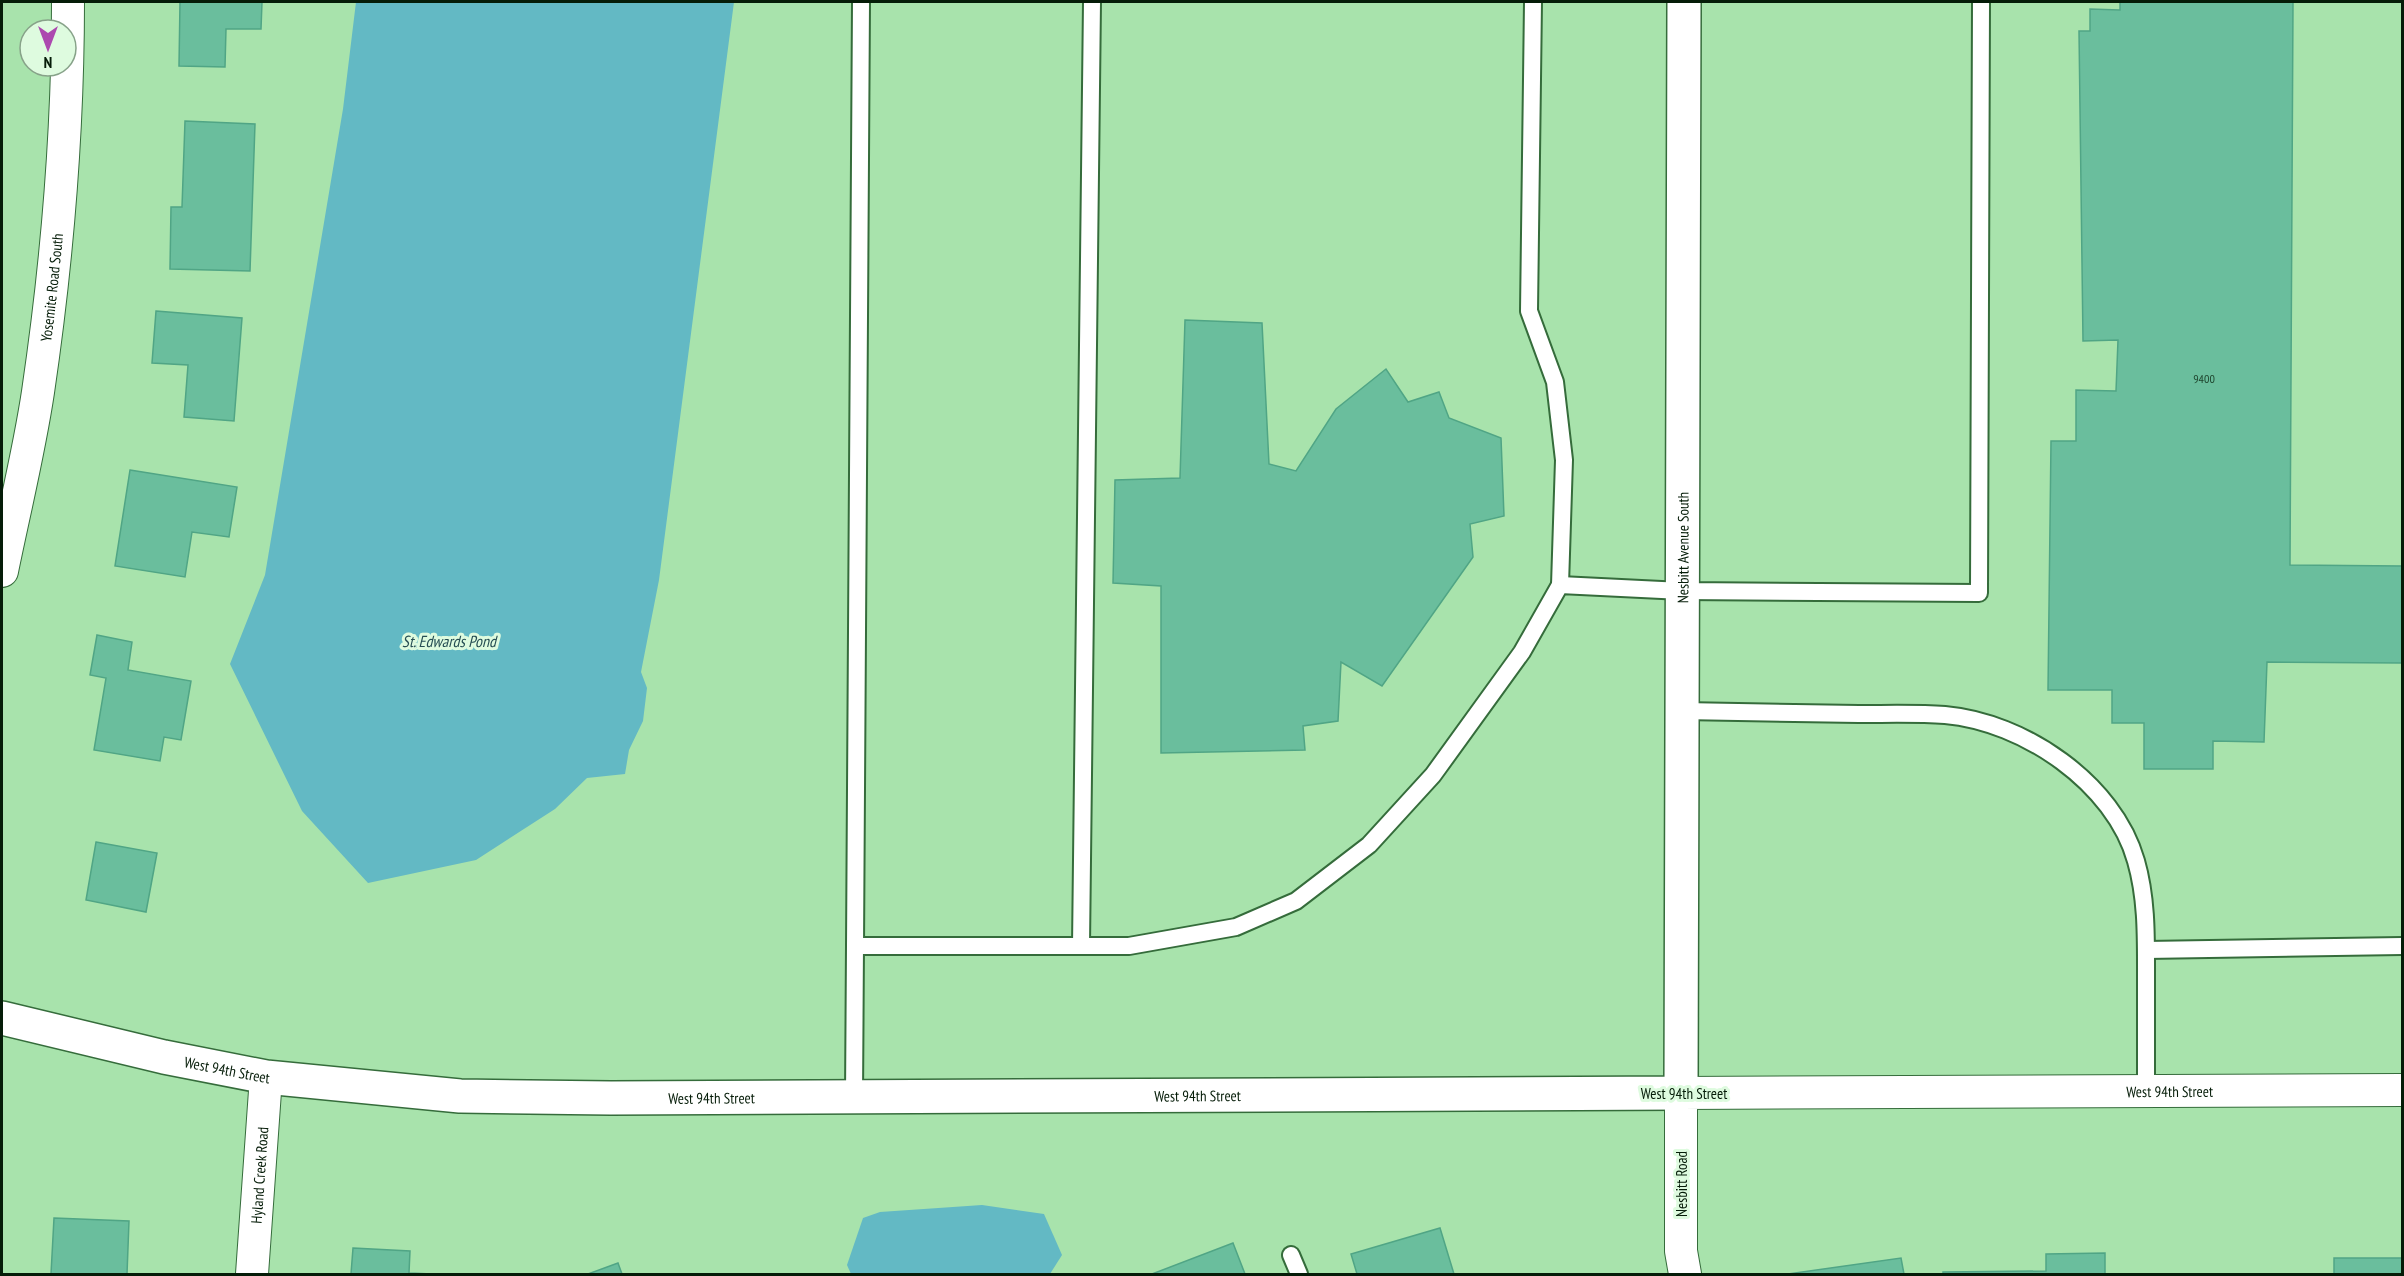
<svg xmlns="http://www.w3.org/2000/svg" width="2404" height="1276" viewBox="0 0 2404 1276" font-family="'PT Sans Narrow',sans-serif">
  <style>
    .water { fill: #63b9c4 }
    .building { fill: #6abe9d; stroke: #50a585; stroke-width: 1.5 }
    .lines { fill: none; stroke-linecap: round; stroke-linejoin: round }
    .service-casing { stroke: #356c3b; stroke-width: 20 }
    .minor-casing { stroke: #356c3b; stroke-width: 34 }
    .tertiary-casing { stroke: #356c3b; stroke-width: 36 }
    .service { stroke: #fff; stroke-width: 16 }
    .minor { stroke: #fff; stroke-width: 32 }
    .tertiary { stroke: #fff; stroke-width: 33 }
    .labels { text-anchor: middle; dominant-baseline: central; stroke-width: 6; stroke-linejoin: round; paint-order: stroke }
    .number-label { font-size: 12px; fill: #1e442d }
    .street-label { font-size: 15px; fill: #051c08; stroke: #defbdf }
    .water-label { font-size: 16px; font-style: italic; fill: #254d53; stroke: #defbdf }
  </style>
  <rect width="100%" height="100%" fill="#a8e3ac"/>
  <!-- water -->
  <g class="water">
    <polygon points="356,2 734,2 659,580 641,672 647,688 643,721 629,750 625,774 587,778 555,809 476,860 368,883 302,811 230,664 265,575 343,109"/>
    <polygon points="982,1205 1044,1214 1062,1255 1050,1274 851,1274 847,1265 863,1218 880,1212"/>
  </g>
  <!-- building -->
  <g class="building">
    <polygon points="180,2 262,2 261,29 226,29 225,67 179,66"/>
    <polygon points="2120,2 2293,2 2290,565 2402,566 2402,663 2267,662 2264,742 2213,741 2213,769 2144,769 2144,723 2112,723 2112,690 2048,690 2051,441 2076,441 2076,390 2116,391 2118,340 2083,341 2079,31 2090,31 2090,9 2120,10"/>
    <polygon points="185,121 255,124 250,271 170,269 171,207 182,207"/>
    <polygon points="156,311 242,318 234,421 184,417 188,365 152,363"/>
    <polygon points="1185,320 1262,323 1269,464 1296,471 1336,409 1386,369 1408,402 1439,392 1449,418 1501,438 1504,516 1470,524 1473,557 1382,686 1341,662 1338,721 1303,726 1305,750 1161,753 1161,586 1113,583 1115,480 1180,478"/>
    <polygon points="130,470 237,487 229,537 192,532 185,577 115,566"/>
    <polygon points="97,635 132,642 128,670 191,681 181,740 164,737 160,761 94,750 106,678 90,675"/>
    <polygon points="96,842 157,853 146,912 86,900"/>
    <polygon points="54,1218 129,1221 127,1274 51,1274"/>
    <polygon points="1440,1228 1454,1274 1357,1274 1351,1254"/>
    <polygon points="1233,1243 1245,1274 1152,1274"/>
    <polygon points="353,1248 410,1251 409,1273 432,1274 351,1274"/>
    <polygon points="2105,1253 2105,1274 1943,1274 1943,1272 2046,1271 2046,1254"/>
    <polygon points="1901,1258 1904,1274 1788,1274"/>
    <rect x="2334" y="1258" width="68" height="16"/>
    <polygon points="618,1263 622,1274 588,1274"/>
  </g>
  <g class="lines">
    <!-- service casing -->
    <g class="service-casing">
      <g id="service">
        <polyline points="1533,2 1529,311 1555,382 1564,460 1560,585"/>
        <path d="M1682,711C1741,712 1800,713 1859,714C1887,714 1917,713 1945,715C2024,722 2114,783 2136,861C2147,899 2146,939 2146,978C2146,1016 2146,1054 2146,1091"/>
        <polyline points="855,946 861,2"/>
        <polyline points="1081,946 1092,2"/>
        <polyline points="2146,950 2402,946"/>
        <polyline points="854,1098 855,946 1129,946 1236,927 1296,901 1369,845 1433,775 1522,652 1560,585 1682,591 1979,593 1981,2"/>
        <polyline points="1291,1255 1299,1274"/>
      </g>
    </g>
    <!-- minor casing -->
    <g class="minor-casing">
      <g id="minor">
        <path id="s1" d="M2,571C14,512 29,452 38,392C57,263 68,132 68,2"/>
        <path id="s2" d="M252,1274L266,1077"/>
        <path id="s3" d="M1685,1274L1681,1251V1093L2402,1090"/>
      </g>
    </g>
    <!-- tertiary casing -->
    <g class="tertiary-casing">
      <g id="tertiary">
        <path id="s4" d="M2,1018L164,1057L266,1077L460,1096L611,1098L1681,1093L1684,2"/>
      </g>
    </g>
    <!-- service -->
    <use href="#service" class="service"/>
    <!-- minor -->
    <use href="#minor" class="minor"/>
    <!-- tertiary -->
    <use href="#tertiary" class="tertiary"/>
  </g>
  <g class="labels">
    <!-- number labels -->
    <g class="number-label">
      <text x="2204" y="378">9400</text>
    </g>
    <!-- street labels -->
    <g class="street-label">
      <text stroke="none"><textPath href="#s1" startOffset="288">Yosemite Road South</textPath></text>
      <text stroke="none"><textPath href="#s4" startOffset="2232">Nesbitt Avenue South</textPath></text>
      <text stroke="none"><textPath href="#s4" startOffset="231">West 94th Street</textPath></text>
      <text stroke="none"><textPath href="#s3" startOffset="670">West 94th Street</textPath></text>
      <text x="1684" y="1093">West 94th Street</text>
      <text stroke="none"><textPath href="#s4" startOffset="1203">West 94th Street</textPath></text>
      <text stroke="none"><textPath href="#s4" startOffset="717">West 94th Street</textPath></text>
      <text stroke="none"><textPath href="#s2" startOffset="99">Hyland Creek Road</textPath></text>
      <text transform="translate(1681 1184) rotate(-90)">Nesbitt Road</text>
    </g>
    <!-- water labels -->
    <g class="water-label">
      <text x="449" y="641">St. Edwards Pond</text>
    </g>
  </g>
  <!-- border -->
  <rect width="2404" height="1276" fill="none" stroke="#051c08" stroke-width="6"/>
  <!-- north arrow -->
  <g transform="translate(48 48) rotate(180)"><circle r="28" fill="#defbdf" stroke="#87a289" stroke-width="1.5"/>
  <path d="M0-4.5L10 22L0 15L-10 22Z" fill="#ac49af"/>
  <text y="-9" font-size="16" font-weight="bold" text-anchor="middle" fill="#051c08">N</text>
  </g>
</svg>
